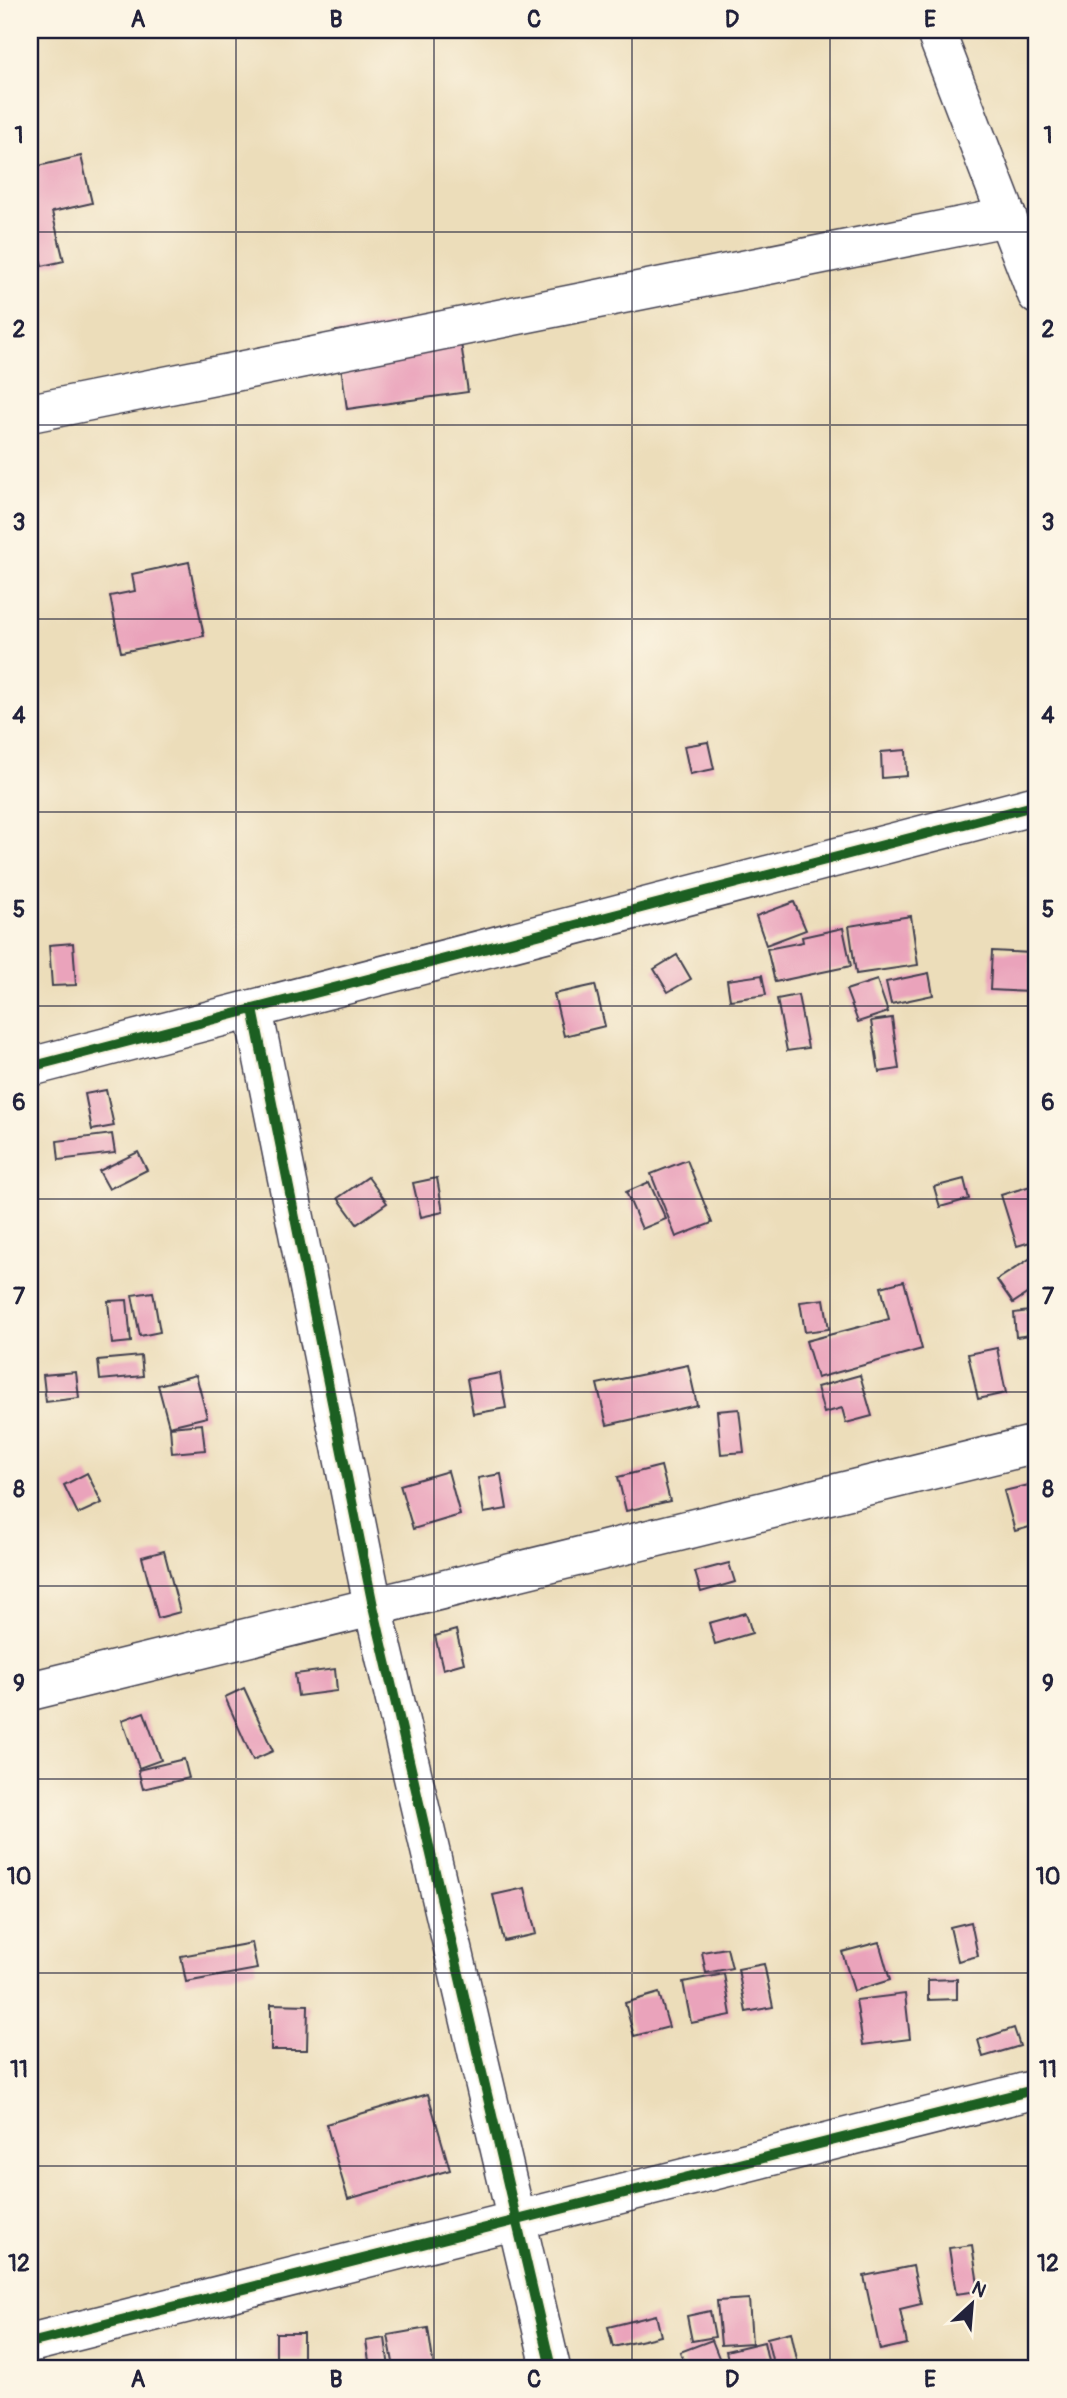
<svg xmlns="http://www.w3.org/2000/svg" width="1067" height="2398" viewBox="0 0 1067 2398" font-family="Pangolin,sans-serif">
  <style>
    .building { fill: #eaa3bb }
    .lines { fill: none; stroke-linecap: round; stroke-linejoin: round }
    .minor-casing { stroke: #403e4e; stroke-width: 41 }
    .minor { stroke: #fff; stroke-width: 38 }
    .cycleway-casing { stroke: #fcf5e5; stroke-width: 15 }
    .cycleway { stroke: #1b5e20; stroke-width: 10 }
    .grid { fill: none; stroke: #22223b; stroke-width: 2; stroke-opacity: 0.55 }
    .neatline { fill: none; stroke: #22223b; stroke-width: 2.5 }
    .grid-label { font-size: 23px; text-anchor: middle; font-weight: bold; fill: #22223b }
  </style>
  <rect width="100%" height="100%" fill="#fcf5e5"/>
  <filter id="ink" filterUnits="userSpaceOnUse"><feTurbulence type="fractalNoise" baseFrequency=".0143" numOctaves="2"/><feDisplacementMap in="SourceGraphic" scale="14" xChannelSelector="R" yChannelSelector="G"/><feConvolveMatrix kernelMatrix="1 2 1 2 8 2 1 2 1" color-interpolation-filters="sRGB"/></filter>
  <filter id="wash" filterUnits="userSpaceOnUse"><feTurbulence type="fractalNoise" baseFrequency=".00686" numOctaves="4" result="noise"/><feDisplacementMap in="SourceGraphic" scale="28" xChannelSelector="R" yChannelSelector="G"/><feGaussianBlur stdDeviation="1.57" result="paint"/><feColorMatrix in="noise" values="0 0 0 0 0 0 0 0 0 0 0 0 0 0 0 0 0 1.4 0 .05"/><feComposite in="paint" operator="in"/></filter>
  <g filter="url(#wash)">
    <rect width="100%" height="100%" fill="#ecddba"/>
    <g id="blocks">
      <!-- building -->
      <g class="building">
        <polygon points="81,156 92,203 52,212 64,261 42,266 30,218 30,168"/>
        <polygon points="457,315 468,392 347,409 336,331"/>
        <polygon points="189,562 204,636 121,652 110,596 135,591 132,574"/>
        <polygon points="708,742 714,769 690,774 684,746"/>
        <polygon points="906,750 907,776 882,778 881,752"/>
        <polygon points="794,902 806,930 766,945 756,916"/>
        <polygon points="911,916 918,965 856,974 849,926"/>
        <polygon points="843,928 851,966 775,982 767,949 803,942 802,937"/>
        <polygon points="73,943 76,985 52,986 49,945"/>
        <polygon points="992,951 1031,953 1029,992 990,990"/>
        <polygon points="677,955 691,979 668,992 654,969"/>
        <polygon points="929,973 933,995 891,1004 886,982"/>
        <polygon points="762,975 766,995 730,1000 727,980"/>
        <polygon points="877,980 888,1012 858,1022 846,990"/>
        <polygon points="595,985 605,1026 564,1036 554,994"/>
        <polygon points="798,995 808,1048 787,1051 777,999"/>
        <polygon points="892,1018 899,1069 879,1072 871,1021"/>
        <polygon points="106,1090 114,1126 92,1130 85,1094"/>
        <polygon points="112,1134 115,1153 59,1160 57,1141"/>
        <polygon points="138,1152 147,1170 109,1189 99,1171"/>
        <polygon points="687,1160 712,1223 676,1237 651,1174"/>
        <polygon points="368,1177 387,1203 357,1224 338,1198"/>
        <polygon points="437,1178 443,1212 421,1217 413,1183"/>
        <polygon points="964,1179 969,1199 940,1207 934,1187"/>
        <polygon points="649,1182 666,1219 642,1229 626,1192"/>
        <polygon points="1037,1184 1037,1240 1017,1246 1001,1195"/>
        <polygon points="1034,1256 1037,1261 1037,1287 1013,1303 997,1280"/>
        <polygon points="904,1281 922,1349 817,1378 806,1341 889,1319 881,1287"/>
        <polygon points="153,1292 160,1332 140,1336 132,1295"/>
        <polygon points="824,1299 829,1329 805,1332 800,1302"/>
        <polygon points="127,1300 131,1342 112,1344 108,1301"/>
        <polygon points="1037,1310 1037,1334 1016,1337 1014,1313"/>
        <polygon points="997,1348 1006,1393 978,1399 968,1354"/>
        <polygon points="141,1356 143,1376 100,1380 98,1360"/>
        <polygon points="688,1365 697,1405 607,1425 597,1384"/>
        <polygon points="76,1372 79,1398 46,1402 43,1375"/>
        <polygon points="500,1373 506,1408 473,1414 467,1379"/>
        <polygon points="196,1375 207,1417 169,1426 158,1385"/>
        <polygon points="860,1375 872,1416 846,1423 842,1408 824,1413 817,1387"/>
        <polygon points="739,1409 744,1452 721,1454 717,1411"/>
        <polygon points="202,1424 205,1450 172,1453 170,1427"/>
        <polygon points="661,1466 670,1501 626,1511 618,1477"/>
        <polygon points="448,1471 460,1515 413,1529 400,1485"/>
        <polygon points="87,1473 102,1503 78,1514 64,1485"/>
        <polygon points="501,1474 507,1509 484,1513 478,1478"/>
        <polygon points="1037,1483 1037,1525 1015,1531 1004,1491"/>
        <polygon points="164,1551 180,1612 158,1618 142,1557"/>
        <polygon points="729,1563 735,1582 701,1592 695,1572"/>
        <polygon points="746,1613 752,1633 715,1644 709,1623"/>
        <polygon points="456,1630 464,1663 443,1669 435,1636"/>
        <polygon points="335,1669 337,1691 298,1696 295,1674"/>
        <polygon points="244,1688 273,1751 253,1760 225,1697"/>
        <polygon points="144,1712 161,1760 139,1768 122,1720"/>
        <polygon points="184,1759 189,1778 143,1789 138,1770"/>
        <polygon points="525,1888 536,1934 504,1941 493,1895"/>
        <polygon points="971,1922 978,1956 958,1961 950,1927"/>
        <polygon points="879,1942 890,1980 854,1991 842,1952"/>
        <polygon points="252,1943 257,1969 186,1982 181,1956"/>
        <polygon points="727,1948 732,1968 706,1973 702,1952"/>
        <polygon points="764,1964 773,2007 746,2012 738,1969"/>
        <polygon points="724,1974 731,2015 691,2023 683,1982"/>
        <polygon points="957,1979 957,1999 928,2000 928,1980"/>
        <polygon points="659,1993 669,2027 634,2036 625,2003"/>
        <polygon points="905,1994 910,2039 863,2045 856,2000"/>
        <polygon points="271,2004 308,2005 307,2050 271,2050"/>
        <polygon points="1014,2028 1020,2046 983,2057 978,2040"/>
        <polygon points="428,2094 450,2170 348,2199 326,2124"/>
        <polygon points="972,2245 979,2291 956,2294 949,2248"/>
        <polygon points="913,2266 921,2304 900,2309 907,2344 880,2350 864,2276"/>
        <polygon points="749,2299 752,2343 721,2345 717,2301"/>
        <polygon points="710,2311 715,2337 692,2341 687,2316"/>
        <polygon points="656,2315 661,2336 613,2347 608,2327"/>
        <polygon points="428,2328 434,2368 394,2368 388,2335"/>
        <polygon points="791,2332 798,2364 774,2368 767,2338"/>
        <rect x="276" y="2333" width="27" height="26"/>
        <polygon points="385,2338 389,2368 370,2368 366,2341"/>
        <polygon points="712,2340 723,2368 686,2368 680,2352"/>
        <polygon points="764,2342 769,2365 730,2368 726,2351"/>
      </g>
    </g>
  </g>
  <g filter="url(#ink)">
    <use href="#blocks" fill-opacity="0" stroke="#403e4e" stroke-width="2"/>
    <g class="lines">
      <!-- minor casing -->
      <g class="minor-casing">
        <g id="minor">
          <polyline points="935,30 1037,295"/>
          <polyline points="30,413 1007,217"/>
          <polyline points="253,1009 373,1606 551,2368"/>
          <polyline points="30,1067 1037,805"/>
          <polyline points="30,1691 1037,1444"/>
          <polyline points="30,2343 1037,2089"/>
        </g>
      </g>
      <!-- minor -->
      <use href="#minor" class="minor"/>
      <!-- cycleway casing -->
      <g class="cycleway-casing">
        <g id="cycleway">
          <polyline points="253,1009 373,1606 551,2368"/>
          <polyline points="30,1067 1037,805"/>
          <polyline points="30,2343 1037,2089"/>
        </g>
      </g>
      <!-- cycleway -->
      <use href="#cycleway" class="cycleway"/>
    </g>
  </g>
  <!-- grid -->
  <path class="grid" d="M236,30V2368M434,30V2368M632,30V2368M830,30V2368M30,232H1037M30,425H1037M30,619H1037M30,812H1037M30,1006H1037M30,1199H1037M30,1392H1037M30,1586H1037M30,1779H1037M30,1973H1037M30,2166H1037"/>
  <!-- margin -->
  <rect width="1067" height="2398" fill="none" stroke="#fcf5e5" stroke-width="77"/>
  <!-- north arrow -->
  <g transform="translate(972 2304) rotate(26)" stroke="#fcf5e5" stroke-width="5" paint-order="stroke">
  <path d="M0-5L12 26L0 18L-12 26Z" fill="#22223b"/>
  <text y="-10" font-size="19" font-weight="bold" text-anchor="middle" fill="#22223b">N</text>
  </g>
  <rect x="38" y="38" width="990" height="2322" class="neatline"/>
  <g class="grid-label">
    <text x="138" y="27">A</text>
    <text x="336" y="27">B</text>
    <text x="534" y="27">C</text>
    <text x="732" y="27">D</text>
    <text x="930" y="27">E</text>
    <text x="19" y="143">1</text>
    <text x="1048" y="143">1</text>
    <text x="19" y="337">2</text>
    <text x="1048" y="337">2</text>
    <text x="19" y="530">3</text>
    <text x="1048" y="530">3</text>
    <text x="19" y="723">4</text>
    <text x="1048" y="723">4</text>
    <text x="19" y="917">5</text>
    <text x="1048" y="917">5</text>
    <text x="19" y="1110">6</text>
    <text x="1048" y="1110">6</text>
    <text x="19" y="1304">7</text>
    <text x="1048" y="1304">7</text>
    <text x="19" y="1497">8</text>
    <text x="1048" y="1497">8</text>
    <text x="19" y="1691">9</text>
    <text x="1048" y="1691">9</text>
    <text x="19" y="1884">10</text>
    <text x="1048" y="1884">10</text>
    <text x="19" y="2077">11</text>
    <text x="1048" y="2077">11</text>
    <text x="19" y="2271">12</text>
    <text x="1048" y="2271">12</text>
    <text x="138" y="2387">A</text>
    <text x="336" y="2387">B</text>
    <text x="534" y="2387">C</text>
    <text x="732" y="2387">D</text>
    <text x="930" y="2387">E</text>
  </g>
</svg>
